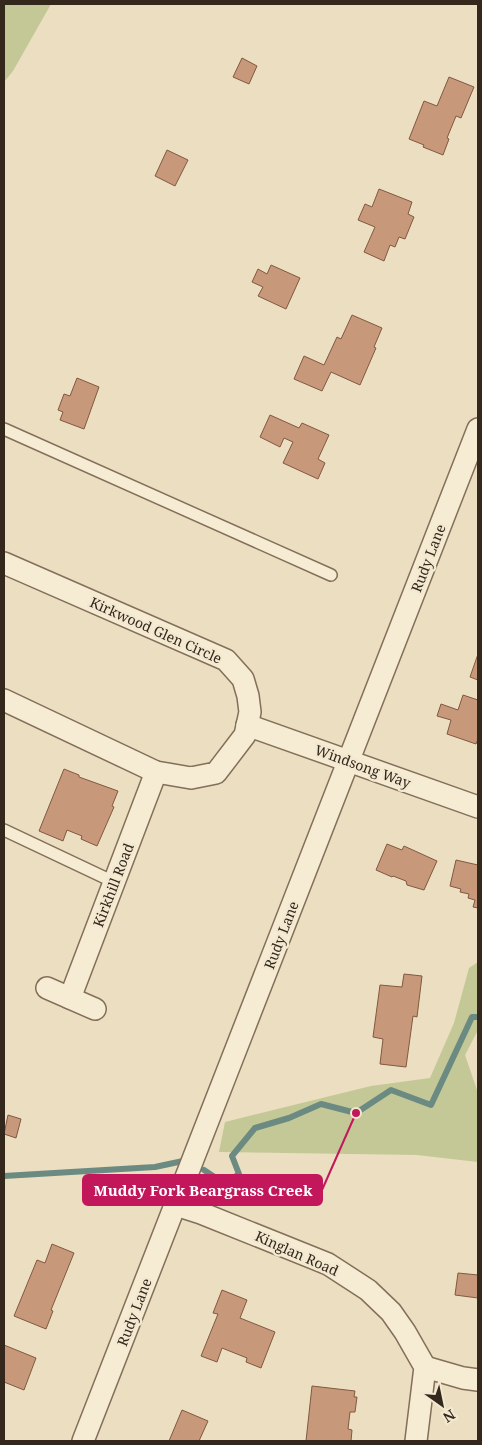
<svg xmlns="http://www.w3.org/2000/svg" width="482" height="1445" viewBox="0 0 482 1445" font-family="'Noto Serif',serif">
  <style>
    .green { fill: #c3c896 }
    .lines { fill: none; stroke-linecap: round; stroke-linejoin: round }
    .stream { stroke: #6b8b82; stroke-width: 6 }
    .building { fill: #c79879; stroke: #815941 }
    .service-casing { stroke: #836f5a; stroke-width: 14 }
    .minor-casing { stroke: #836f5a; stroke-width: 24 }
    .service { stroke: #f6ecd4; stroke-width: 11 }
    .minor { stroke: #f6ecd4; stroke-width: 21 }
    .labels { text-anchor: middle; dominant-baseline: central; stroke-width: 5; stroke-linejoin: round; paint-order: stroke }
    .street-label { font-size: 14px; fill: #34281d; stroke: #f3e8d0 }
    .leader { fill: none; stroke: #c2185b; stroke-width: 2 }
    .callout-dot { fill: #c2185b; stroke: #f3e8d0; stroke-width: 2 }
    .callout { fill: #c2185b; stroke: #c2185b; stroke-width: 2 }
    .callout-label { font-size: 15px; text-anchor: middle; font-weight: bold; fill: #fff }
  </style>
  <rect width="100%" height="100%" fill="#ebdec1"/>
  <!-- green -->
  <g class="green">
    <polygon points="4,4 51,4 13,71 4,82"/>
    <polygon points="478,962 478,1030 465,1055 478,1093 478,1162 417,1155 219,1152 225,1122 371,1086 430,1078 454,1023 469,968"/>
  </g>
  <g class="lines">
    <!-- stream -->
    <g class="stream">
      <polyline points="204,1170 225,1184 239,1174 232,1156 255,1128 289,1118 321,1104 356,1113 391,1090 431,1105 472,1017 478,1017"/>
      <polyline points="4,1176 155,1167 183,1161"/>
    </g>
  </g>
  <!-- building -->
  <g class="building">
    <polygon points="242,58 257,66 249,84 233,77"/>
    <polygon points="449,77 474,87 461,118 456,116 447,138 449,139 443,155 423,147 424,145 409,139 424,101 437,106"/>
    <polygon points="167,150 188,160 175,186 155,176"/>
    <polygon points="379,189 412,202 408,214 414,217 405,239 399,237 395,247 390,245 384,261 364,252 375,227 358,220 365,204 372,207"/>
    <polygon points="271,265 300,278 286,309 258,296 263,287 252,282 258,269 267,274"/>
    <polygon points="352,315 382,328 374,347 376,348 360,385 331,372 322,391 294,379 304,356 324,365 337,337 341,339"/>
    <polygon points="77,378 99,387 84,429 60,420 63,412 58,410 64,394 70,396"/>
    <polygon points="270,415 299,428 302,423 329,435 318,459 325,463 318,479 283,463 293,442 284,438 280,447 260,437"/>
    <polygon points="478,654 478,680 470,677"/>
    <polygon points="463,695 478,700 478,739 476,744 447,734 451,720 437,716 441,704 458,710"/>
    <polygon points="64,769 79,775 79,777 118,791 112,806 114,807 97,846 81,839 82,836 67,830 63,841 39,831"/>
    <polygon points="387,844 402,850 404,846 437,861 424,890 407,885 406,881 393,876 392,877 376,870"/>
    <polygon points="456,860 478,865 478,908 473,907 475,900 468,898 469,894 460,892 461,889 450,886"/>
    <polygon points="404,974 422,976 417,1017 413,1016 406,1067 380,1064 383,1039 373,1037 380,985 402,987"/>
    <polygon points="8,1115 21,1119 16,1138 4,1134"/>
    <polygon points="52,1244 74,1253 51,1310 53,1311 46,1329 14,1316 37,1260 45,1263"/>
    <polygon points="458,1273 478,1275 478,1298 455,1295"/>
    <polygon points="222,1290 247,1300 240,1318 275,1332 261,1368 246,1362 247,1358 222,1348 217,1362 201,1356 218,1314 213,1313"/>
    <polygon points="4,1345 36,1358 24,1390 4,1382"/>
    <polygon points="312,1386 355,1391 354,1397 357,1397 355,1412 350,1412 348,1429 352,1430 351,1441 306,1441"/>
    <polygon points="182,1410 208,1421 199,1441 201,1441 169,1441"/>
  </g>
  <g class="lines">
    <!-- service casing -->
    <g class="service-casing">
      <g id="service">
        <polyline points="4,429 331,575"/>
        <polyline points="4,830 114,882"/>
      </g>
    </g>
    <!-- minor casing -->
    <g class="minor-casing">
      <g id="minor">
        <polyline points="4,563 226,660 243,679 248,696 250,712 245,735 216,773 191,778 156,772 4,700"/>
        <polyline points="247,725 478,807"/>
        <polyline points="47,988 95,1009"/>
        <polyline points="70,998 156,772"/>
        <polyline points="176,1205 201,1213 328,1264 368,1290 391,1312 405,1332 425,1367 416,1441"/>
        <polyline points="425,1367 463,1378 478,1380"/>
        <polyline points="83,1441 478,429"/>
      </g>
    </g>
    <!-- service -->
    <use href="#service" class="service"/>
    <!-- minor -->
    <use href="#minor" class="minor"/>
  </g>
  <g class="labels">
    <!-- street labels -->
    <g class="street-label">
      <text transform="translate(428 558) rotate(-69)">Rudy Lane</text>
      <text transform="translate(156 630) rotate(24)">Kirkwood Glen Circle</text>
      <text transform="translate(363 766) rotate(20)">Windsong Way</text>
      <text transform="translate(113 885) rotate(-69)">Kirkhill Road</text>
      <text transform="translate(281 935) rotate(-69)">Rudy Lane</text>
      <text transform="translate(297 1253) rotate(24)">Kinglan Road</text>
      <text transform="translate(134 1312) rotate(-69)">Rudy Lane</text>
    </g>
  </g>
  <!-- callouts -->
  <path class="leader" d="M356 1113L322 1190"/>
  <circle class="callout-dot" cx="356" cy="1113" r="5"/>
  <rect class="callout" x="83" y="1175" width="239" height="30" rx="5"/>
  <g class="callout-label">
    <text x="203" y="1196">Muddy Fork Beargrass Creek</text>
  </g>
  <!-- border -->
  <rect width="482" height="1445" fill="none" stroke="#34281d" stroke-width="10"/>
  <!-- north arrow -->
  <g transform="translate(442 1405) rotate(147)" stroke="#f3e8d0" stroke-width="4" paint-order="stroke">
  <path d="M0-4L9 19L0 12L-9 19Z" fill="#34281d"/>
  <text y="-8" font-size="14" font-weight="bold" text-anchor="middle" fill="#34281d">N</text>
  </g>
</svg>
